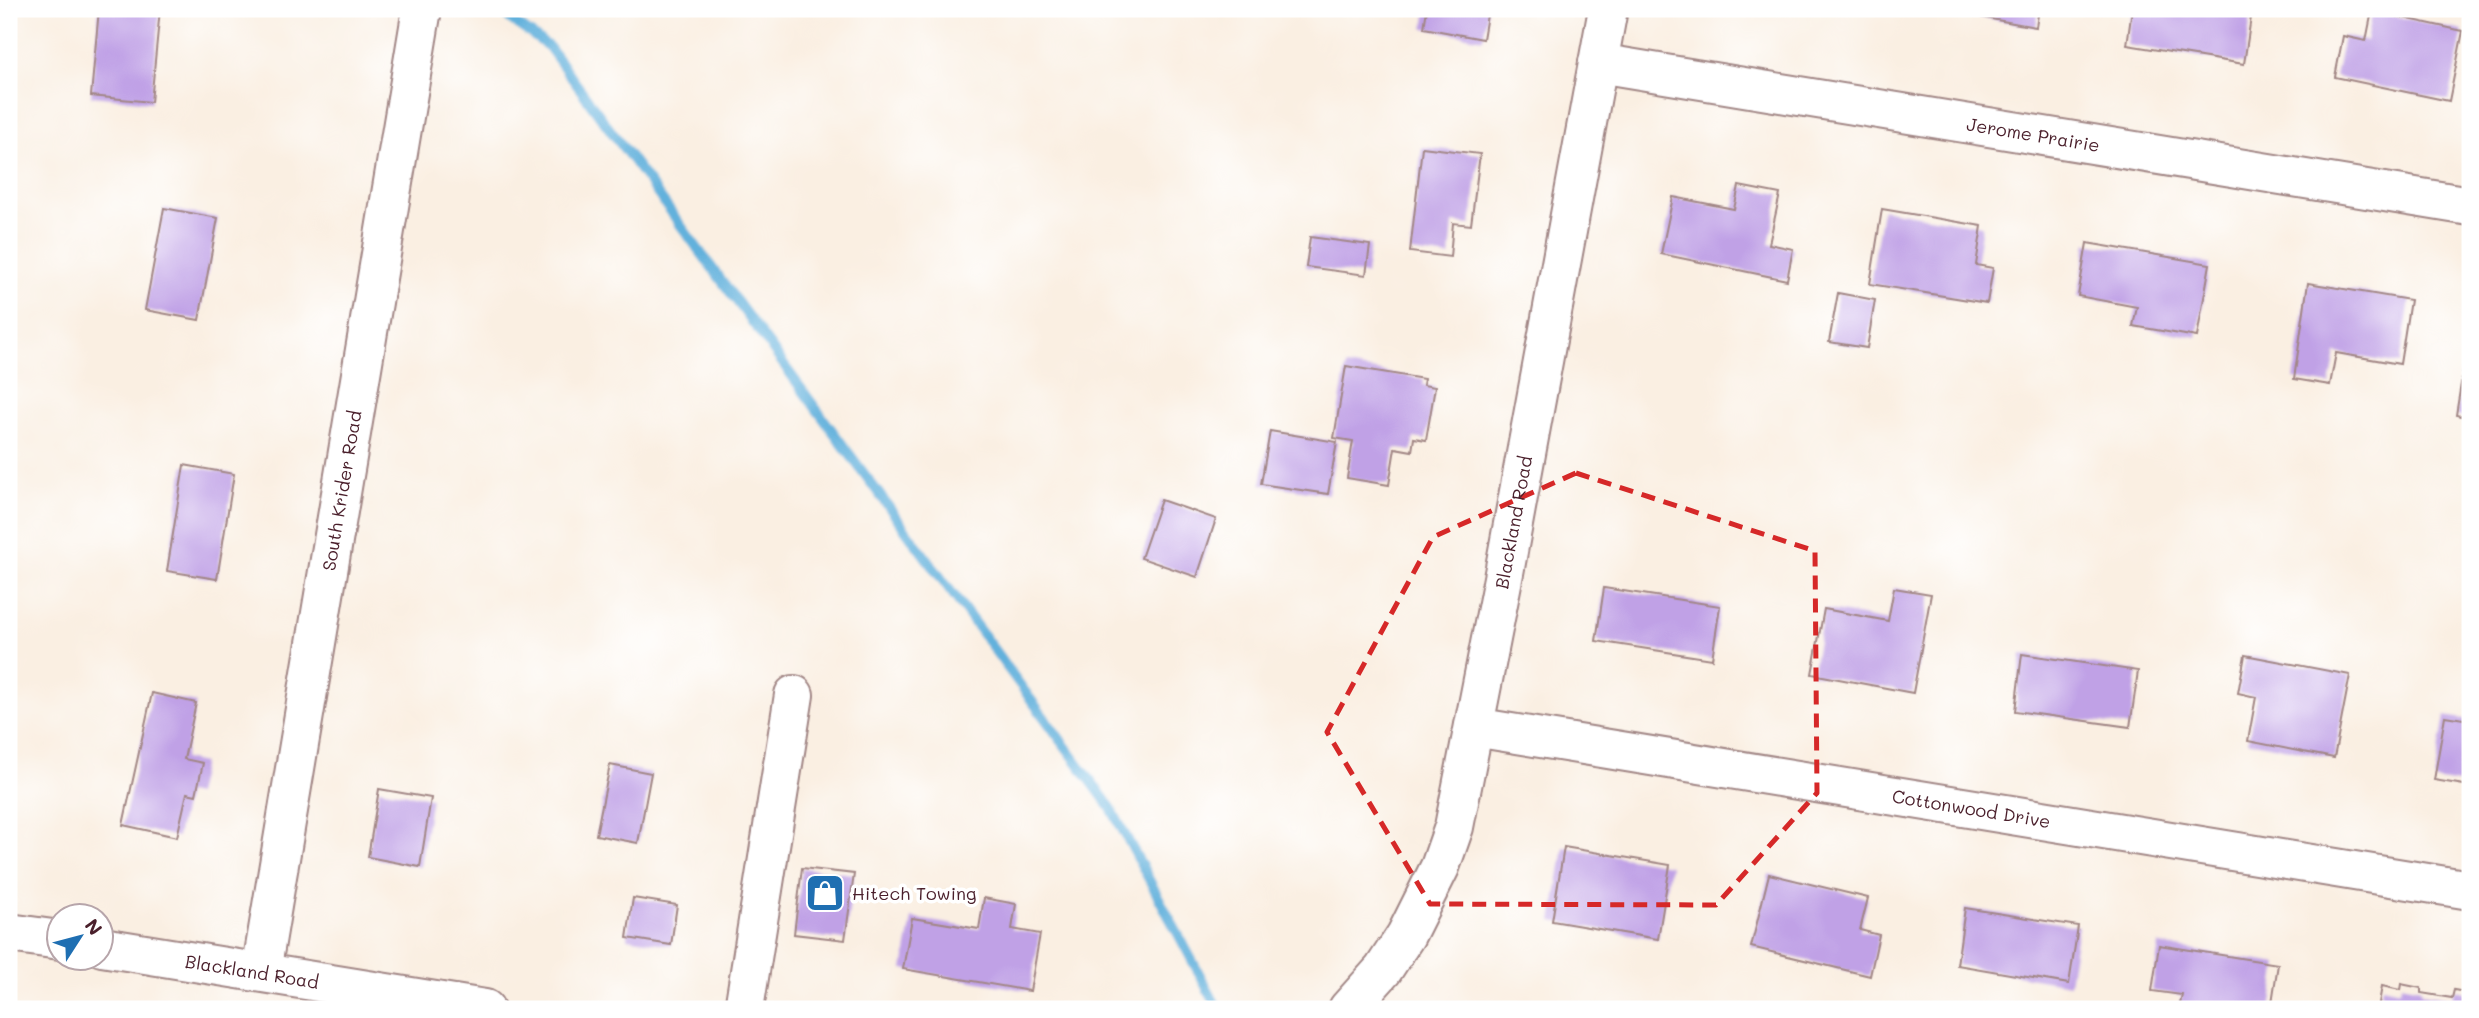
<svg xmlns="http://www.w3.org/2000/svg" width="2479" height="1018" viewBox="0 0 2479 1018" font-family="Mali,sans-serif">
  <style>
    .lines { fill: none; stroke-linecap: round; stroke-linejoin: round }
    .stream { stroke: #62b1dc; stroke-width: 10 }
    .building { fill: #c0a1e6 }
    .minor-casing { stroke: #a28786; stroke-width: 42 }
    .minor { stroke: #fff; stroke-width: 38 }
    .marked { fill: none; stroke: #d62828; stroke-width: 5; stroke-dasharray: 14 9; stroke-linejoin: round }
    .labels { text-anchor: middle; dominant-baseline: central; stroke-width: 7; stroke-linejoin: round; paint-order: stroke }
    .street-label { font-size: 18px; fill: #4a1f2b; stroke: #fff }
    .poi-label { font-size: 18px; fill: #4a1f2b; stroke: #fff; text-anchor: start }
  </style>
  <rect width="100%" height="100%" fill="#fff"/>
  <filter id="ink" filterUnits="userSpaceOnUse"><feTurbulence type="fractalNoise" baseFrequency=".0143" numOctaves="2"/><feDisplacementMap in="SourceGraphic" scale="14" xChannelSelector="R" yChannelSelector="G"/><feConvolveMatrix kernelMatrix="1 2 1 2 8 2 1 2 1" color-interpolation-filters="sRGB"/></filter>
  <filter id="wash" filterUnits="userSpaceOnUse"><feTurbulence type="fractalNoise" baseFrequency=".00686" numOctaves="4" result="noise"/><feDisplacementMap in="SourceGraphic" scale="28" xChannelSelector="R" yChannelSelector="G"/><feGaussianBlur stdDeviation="1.57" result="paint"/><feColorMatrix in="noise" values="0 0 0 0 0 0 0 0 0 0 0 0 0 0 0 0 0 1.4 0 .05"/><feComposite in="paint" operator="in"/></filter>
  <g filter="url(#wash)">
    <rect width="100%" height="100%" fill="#faefe2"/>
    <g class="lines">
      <!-- stream -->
      <polyline class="stream" points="496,9 549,47 1111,808 1218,1009"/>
    </g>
    <g id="blocks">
      <!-- building -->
      <g class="building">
        <polygon points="99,9 160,9 151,102 91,96"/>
        <polygon points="1427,9 1488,9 1483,39 1424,28"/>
        <polygon points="1935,9 2039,9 2036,27"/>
        <polygon points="2132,9 2219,9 2219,11 2251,17 2244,64 2127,45"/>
        <polygon points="2372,11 2463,31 2449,101 2335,77 2343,36 2366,41"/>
        <polygon points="1422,147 1480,154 1471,225 1453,223 1450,257 1410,252"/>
        <polygon points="1739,186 1780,194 1769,244 1793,249 1787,280 1661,254 1673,197 1734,209"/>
        <polygon points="164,208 218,218 199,320 145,310"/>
        <polygon points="1882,209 1982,226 1976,265 1993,268 1987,303 1870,284"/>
        <polygon points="1310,237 1370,245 1366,275 1306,267"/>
        <polygon points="2087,243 2210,264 2197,337 2133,326 2137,307 2078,296"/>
        <polygon points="2308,283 2410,300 2400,364 2336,353 2330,385 2294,379"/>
        <polygon points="1838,293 1875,300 1867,348 1829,342"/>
        <polygon points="2464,365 2470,366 2470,418 2456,415"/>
        <polygon points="1346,366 1424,379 1423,385 1435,387 1426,440 1414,438 1412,451 1395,448 1389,485 1347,478 1353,441 1334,438"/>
        <polygon points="1270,431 1337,442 1328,494 1261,484"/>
        <polygon points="184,465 234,474 217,579 167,571"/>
        <polygon points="1161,500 1216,519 1197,577 1141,558"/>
        <polygon points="1604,588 1720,606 1712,659 1596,641"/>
        <polygon points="1894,588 1931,594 1913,693 1812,674 1824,609 1888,621"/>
        <polygon points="2022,654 2138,671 2130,727 2015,711"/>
        <polygon points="2245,655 2350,675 2334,758 2248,741 2256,697 2238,693"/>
        <polygon points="152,693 196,703 184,759 203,763 196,795 187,793 177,837 123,825"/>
        <polygon points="2445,716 2470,720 2470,786 2434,780"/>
        <polygon points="610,765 651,773 638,843 596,835"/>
        <polygon points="379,789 431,798 420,867 368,857"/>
        <polygon points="1564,847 1670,865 1658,939 1552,921"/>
        <polygon points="802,868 854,874 845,940 794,934"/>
        <polygon points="1769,874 1868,898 1860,930 1879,935 1870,976 1751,947"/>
        <polygon points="633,898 677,905 671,945 627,938"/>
        <polygon points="984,898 1016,904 1012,929 1040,934 1030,991 903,969 912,918 979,929"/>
        <polygon points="1965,908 2078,926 2069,984 1957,965"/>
        <polygon points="2159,945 2278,964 2271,1009 2179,1009 2182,995 2152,991"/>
        <polygon points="2401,984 2421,988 2421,993 2452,998 2454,990 2470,993 2470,1009 2378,1009 2382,986 2400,990"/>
      </g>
    </g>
  </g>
  <g filter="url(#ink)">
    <use href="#blocks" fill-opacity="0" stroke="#a28786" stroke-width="2"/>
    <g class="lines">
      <!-- minor casing -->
      <g class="minor-casing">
        <g id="minor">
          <path id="s1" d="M1598,63L2470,206"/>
          <path id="s2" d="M1474,727L2470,890"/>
          <polyline points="9,933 60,940"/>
          <path id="s3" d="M102,947L485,1009"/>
          <path id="s4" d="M261,972L422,9"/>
          <polyline points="744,1009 794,695"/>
          <path id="s5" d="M1348,1009L1383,970L1406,935L1440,867L1454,827L1504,573L1608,9"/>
        </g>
      </g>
      <!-- minor -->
      <use href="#minor" class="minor"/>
    </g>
  </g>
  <!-- marked area -->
  <path class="marked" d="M1576,473L1815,551L1817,793L1716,905L1430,904L1327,732L1433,537Z"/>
  <!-- icons -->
  <defs>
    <g id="shop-square" transform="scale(2.0125)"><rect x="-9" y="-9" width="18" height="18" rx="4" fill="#1f6fb2" stroke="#fff"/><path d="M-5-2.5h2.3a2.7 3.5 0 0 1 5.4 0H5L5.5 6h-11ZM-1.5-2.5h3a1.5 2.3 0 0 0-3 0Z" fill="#fff"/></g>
  </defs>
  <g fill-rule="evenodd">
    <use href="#shop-square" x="825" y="893"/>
  </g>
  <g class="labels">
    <!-- street labels -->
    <g class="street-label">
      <text stroke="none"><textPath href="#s1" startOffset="441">Jerome Prairie</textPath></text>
      <text stroke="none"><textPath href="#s4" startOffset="488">South Krider Road</textPath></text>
      <text stroke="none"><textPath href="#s5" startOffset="523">Blackland Road</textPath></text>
      <text stroke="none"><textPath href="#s2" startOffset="504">Cottonwood Drive</textPath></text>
      <text stroke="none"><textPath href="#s3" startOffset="152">Blackland Road</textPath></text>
    </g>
    <!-- poi labels -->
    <g class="poi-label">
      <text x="852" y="893">Hitech Towing</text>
    </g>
  </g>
  <!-- margin -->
  <rect width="2479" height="1018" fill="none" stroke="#fff" stroke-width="35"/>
  <!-- north arrow -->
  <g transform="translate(80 937) rotate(54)"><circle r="33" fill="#ffffff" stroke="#b7a5aa" stroke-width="2"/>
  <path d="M0-5L12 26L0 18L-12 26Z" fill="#1f6fb2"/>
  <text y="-10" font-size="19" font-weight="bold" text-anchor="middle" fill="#4a1f2b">N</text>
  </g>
</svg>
